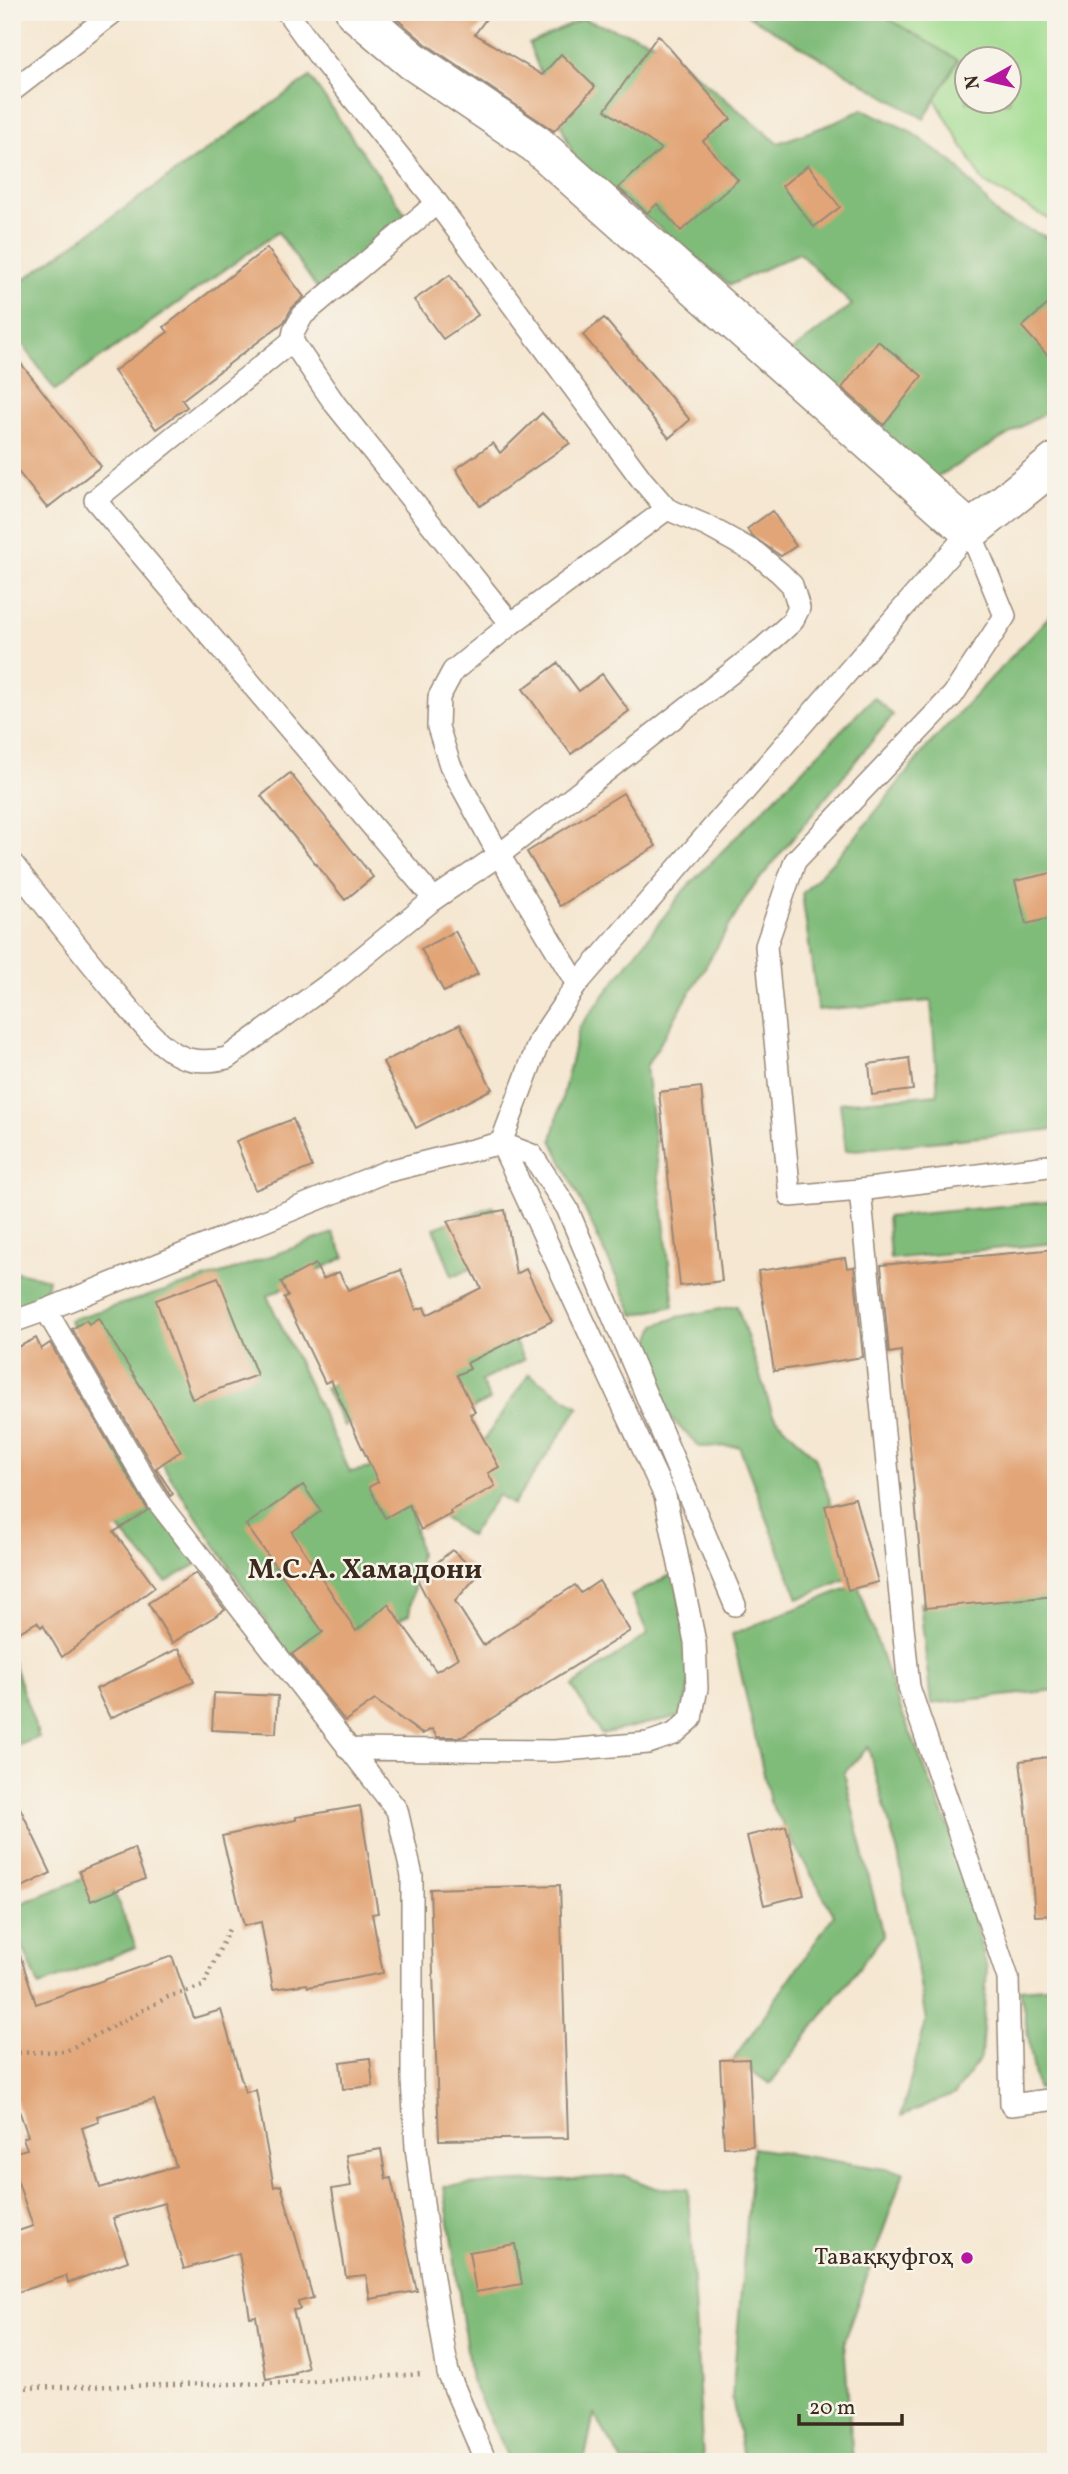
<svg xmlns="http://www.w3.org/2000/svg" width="1068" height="2474" viewBox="0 0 1068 2474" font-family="Vollkorn,serif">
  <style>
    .green { fill: #9fdb8e; stroke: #6d8256; stroke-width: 2; fill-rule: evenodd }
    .forest { fill: #7fbb79; stroke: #5d724c; stroke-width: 2 }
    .building { fill: #e2a577; fill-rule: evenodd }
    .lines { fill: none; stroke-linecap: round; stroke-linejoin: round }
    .lane-casing { stroke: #988878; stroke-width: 24 }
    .street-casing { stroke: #988878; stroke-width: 41 }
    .path { stroke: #988878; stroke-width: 4.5; stroke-dasharray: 2 5; stroke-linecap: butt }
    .lane { stroke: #fff; stroke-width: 21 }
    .street { stroke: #fff; stroke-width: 38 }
    .poi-dot { fill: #b5179e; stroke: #f7f3e8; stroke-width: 2.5 }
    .labels { text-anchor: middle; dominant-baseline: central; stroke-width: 5; stroke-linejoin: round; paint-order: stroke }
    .poi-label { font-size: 24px; fill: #3b2a1e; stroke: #f7f3e8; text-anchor: end }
    .quarter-label { font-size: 28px; font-weight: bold; fill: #3b2a1e; stroke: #f7f3e8 }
  </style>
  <rect width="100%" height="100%" fill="#f7f3e8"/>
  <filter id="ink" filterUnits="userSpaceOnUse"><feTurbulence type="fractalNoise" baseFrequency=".0143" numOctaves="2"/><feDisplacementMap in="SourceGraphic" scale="14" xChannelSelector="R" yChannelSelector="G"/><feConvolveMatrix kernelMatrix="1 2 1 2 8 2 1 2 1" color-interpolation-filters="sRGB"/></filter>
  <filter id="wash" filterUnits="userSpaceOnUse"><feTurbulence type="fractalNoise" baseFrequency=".00686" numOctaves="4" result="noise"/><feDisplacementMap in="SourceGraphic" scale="28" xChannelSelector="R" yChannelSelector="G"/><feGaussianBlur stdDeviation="1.57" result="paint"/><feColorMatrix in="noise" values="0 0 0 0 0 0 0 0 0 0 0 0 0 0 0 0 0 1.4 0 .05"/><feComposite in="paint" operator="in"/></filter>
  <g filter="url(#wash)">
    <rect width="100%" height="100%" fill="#f5e7d1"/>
    <!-- green -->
    <path class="green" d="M867,12H1056V223L984,183L935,99ZM967,60H1009V102H967Z"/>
    <!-- forest -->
    <g class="forest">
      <polygon points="742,12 877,12 958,60 924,119"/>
      <polygon points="582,19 658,43 778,143 834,123 863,109 908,130 955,164 1000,218 1056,241 1056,406 924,485 784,357 852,305 799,253 730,285 575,160 529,44"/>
      <polygon points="310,77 411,222 317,288 278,232 55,390 19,339 12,343 12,288"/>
      <polygon points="1056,609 1056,1129 846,1151 840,1103 938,1094 931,1001 818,1010 802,894 858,834 928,746"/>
      <polygon points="874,697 893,715 750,891 646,1067 674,1306 634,1315 552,1140 579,1028 685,889"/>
      <polygon points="1056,1201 1056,1243 890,1259 887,1217"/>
      <polygon points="493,1206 511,1254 452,1276 434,1228"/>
      <polygon points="333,1233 345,1257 267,1296 350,1472 402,1462 420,1554 409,1614 304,1679 85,1348 69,1320 230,1271"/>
      <polygon points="12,1271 48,1279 44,1299 12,1310"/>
      <polygon points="496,1304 524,1360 481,1381 490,1400 398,1446 380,1409 344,1426 325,1388"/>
      <polygon points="737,1306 773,1415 815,1457 856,1575 798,1599 739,1446 700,1447 656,1404 644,1357 656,1325 678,1317"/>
      <polygon points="529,1374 579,1407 513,1505 498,1495 470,1536 416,1499 474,1455"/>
      <polygon points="113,1437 199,1563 166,1582 111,1520 12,1504"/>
      <polygon points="676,1572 691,1681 681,1716 601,1734 572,1686 648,1634 631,1596"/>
      <polygon points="858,1584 894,1693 955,1843 987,1969 981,2057 955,2094 901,2116 926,2021 899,1858 868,1747 844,1773 883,1936 770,2084 734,2059 834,1915 770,1802 732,1634"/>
      <polygon points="1056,1589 1056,1690 931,1704 920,1603"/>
      <polygon points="12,1660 39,1737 12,1748"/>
      <polygon points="105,1870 136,1947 39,1986 12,1920 12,1907"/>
      <polygon points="1056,1986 1056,2086 1037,2089 1020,1989"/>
      <polygon points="753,2148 904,2172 844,2341 853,2462 744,2462 732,2398"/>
      <polygon points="625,2176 655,2188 688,2189 703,2462 623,2462 594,2414 584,2462 510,2462 471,2380 444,2186"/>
    </g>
    <g id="blocks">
      <!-- building -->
      <g class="building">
        <polygon points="389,12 491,12 475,34 542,75 561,54 595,87 554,131 426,44"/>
        <polygon points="658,35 731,119 703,141 738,180 681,231 657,204 647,213 618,188 661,149 605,110"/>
        <polygon points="808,165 840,207 814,227 782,186"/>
        <polygon points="267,248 304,297 292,308 284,322 182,400 187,407 156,429 114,371 168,332 164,327"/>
        <polygon points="450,275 478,315 443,339 414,300"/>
        <polygon points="1056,297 1056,365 1022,327"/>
        <polygon points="604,318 690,420 669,438 583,335"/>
        <polygon points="878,341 922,376 884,425 842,388"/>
        <polygon points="12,352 101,466 47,508 12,464"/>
        <polygon points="542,413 570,443 480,506 456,469 493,443 500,453"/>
        <polygon points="772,511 796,546 781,556 752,536 747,529"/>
        <polygon points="558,663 579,691 602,674 629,711 571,754 523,689"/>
        <polygon points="290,773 373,877 345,900 261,796"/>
        <polygon points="623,793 656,846 560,906 527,852"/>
        <polygon points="1056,872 1056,917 1026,924 1015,881"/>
        <polygon points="455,931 478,974 444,992 421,949"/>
        <polygon points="460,1024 492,1089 416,1128 383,1062"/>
        <polygon points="909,1058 913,1090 872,1095 869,1064"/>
        <polygon points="701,1087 722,1281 680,1286 659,1092"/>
        <polygon points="293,1119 312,1167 255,1190 236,1141"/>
        <polygon points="505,1210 516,1274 526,1269 552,1321 467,1363 470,1369 457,1375 475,1412 470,1414 499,1467 488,1473 495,1486 450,1511 451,1514 421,1530 409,1505 385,1518 369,1487 378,1482 331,1380 325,1383 284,1298 288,1296 281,1282 315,1264 323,1279 339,1272 348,1290 401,1270 416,1310 424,1307 427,1315 481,1288 447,1221"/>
        <polygon points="1056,1249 1056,1596 925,1608 901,1351 889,1353 881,1265"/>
        <polygon points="845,1258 847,1268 854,1267 863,1357 774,1371 758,1271"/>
        <polygon points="218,1277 257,1375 192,1399 156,1300"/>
        <polygon points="98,1318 181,1451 156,1468 173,1494 170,1496 72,1329 86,1320 89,1324"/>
        <polygon points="36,1338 41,1349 50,1343 148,1510 114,1532 155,1587 62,1657 43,1625 41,1627 37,1622 12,1636 12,1350"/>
        <polygon points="303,1485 321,1511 292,1532 356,1631 388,1604 436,1671 458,1658 415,1575 433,1566 452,1550 479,1574 455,1601 483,1645 575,1585 581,1593 599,1581 630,1631 462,1737 437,1737 432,1729 422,1734 375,1700 345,1721 292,1654 323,1632 246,1525"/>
        <polygon points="855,1498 878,1582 848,1590 825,1506"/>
        <polygon points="196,1573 225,1610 172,1643 148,1603"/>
        <polygon points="179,1648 194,1682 110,1718 96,1689"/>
        <polygon points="214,1693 278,1696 276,1733 212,1730"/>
        <polygon points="1056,1756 1056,1915 1035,1916 1028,1827 1020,1761"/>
        <polygon points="12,1791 51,1873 12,1892"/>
        <polygon points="360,1806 378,1913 372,1914 383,1973 308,1987 307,1984 273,1989 261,1922 244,1926 222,1836 296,1820 296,1817"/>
        <polygon points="786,1826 804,1895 764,1905 747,1836"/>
        <polygon points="134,1848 145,1879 91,1901 79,1871"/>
        <polygon points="560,1885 568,2138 439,2140 430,1889"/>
        <path d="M18,1949L36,2004L172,1956L194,2018L221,2010L245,2092L256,2090L274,2187L281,2185L313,2298L298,2302L300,2309L293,2310L308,2368L295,2372L296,2374L266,2379L256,2316L250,2317L239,2253L184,2269L164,2203L113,2218L128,2261L68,2283L66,2276L12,2294V2233L33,2226L12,2165V2153L27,2149L23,2138L28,2136L12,2090V1950ZM154,2100L176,2166L100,2188L82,2128L99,2122L97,2116Z"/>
        <polygon points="370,2058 373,2086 343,2089 340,2062"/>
        <polygon points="749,2059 753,2146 724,2147 720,2060"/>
        <polygon points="381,2149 386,2179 391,2178 417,2291 370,2299 366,2275 346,2277 332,2189 351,2186 346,2155"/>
        <polygon points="515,2244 522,2284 476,2292 469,2252"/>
      </g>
    </g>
  </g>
  <g filter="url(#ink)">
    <use href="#blocks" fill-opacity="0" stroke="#988878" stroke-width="2"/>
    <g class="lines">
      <!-- lane casing -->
      <g class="lane-casing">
        <g id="lane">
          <polyline points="12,91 114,12"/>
          <polyline points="437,203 303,315 294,331 292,341 335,404 511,624"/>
          <polyline points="292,341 95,500 434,899"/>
          <path d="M12,863C47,908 82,953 119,997C136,1016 153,1041 176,1054C192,1063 210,1062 227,1058L336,979L434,899L499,855L763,648L792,622L799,608L792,585L780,573L756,553L707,526L667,509L642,480L437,203L319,56L287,12"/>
          <polyline points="577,984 499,855 450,765 438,727 439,697 453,671 511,624 667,509"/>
          <polyline points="860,1190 909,1687 1008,1978 1011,2105 1056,2099"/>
          <polyline points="12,1322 46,1310"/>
          <polyline points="735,1605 567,1208 532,1155 501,1143 540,1039 577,984 970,531 1005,616 953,695 795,861 766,946 790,1196 860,1190 1056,1165"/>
          <polyline points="348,1749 554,1751 648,1743 674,1734 691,1719 697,1688 695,1642 665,1496 501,1143 385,1172 46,1310 158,1502 397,1810 412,1876 412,2080 416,2147 430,2259 448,2373 486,2462"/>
        </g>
      </g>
      <!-- street casing -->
      <g class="street-casing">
        <polyline id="street" points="355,12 413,61 536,144 970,531 1056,462"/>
      </g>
      <!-- path -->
      <g class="path">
        <polyline points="12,2053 66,2051 168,1997 203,1986 230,1927"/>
        <polyline points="12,2388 281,2383 423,2374"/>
      </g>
      <!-- lane -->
      <use href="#lane" class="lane"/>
      <!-- street -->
      <use href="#street" class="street"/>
    </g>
  </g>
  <!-- markers -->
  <circle class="poi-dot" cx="967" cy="2258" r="7"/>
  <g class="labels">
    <!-- poi labels -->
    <g class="poi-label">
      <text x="953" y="2258">Таваққуфгоҳ</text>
    </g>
    <!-- quarter labels -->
    <g class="quarter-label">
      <text x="365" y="1570">М.С.А. Хамадони</text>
    </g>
  </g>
  <!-- margin -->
  <rect width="1068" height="2474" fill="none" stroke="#f7f3e8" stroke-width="42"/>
  <!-- north arrow -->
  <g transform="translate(988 80) rotate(262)"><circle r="33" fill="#f7f3e8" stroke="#aca397" stroke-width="2"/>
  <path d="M0-5L12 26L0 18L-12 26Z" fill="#b5179e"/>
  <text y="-10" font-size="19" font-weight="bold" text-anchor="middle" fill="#3b2a1e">N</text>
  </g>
  <!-- scale -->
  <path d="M799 2414v10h103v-10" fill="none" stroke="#3b2a1e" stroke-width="3.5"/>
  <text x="809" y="2414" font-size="21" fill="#3b2a1e" stroke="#f7f3e8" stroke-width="5" paint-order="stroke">20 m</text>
</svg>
